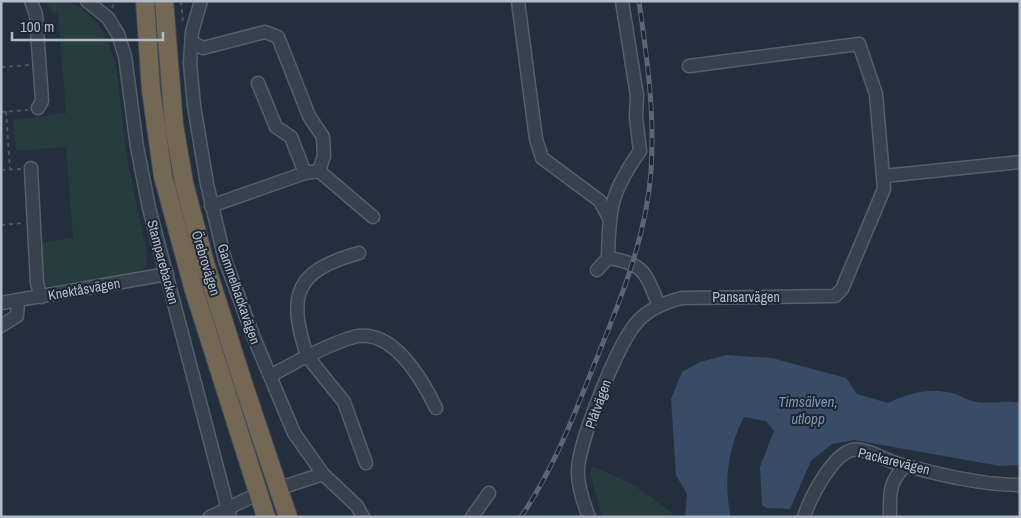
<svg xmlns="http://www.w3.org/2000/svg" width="1021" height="518" viewBox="0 0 1021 518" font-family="'Archivo Narrow',sans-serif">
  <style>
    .green { fill: #263c3f }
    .water { fill: #394c67 }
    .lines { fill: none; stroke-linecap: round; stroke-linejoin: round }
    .minor-casing { stroke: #565f6c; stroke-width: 15 }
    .highway-casing { stroke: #434c59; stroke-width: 20 }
    .path { stroke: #44595c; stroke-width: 2; stroke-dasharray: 4 4; stroke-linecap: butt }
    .minor { stroke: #38414e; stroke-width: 12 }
    .highway { stroke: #746855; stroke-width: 18 }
    .rail-casing { stroke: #5a6575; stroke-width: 5 }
    .rail { stroke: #1d2633; stroke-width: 3; stroke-dasharray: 9; stroke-linecap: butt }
    .labels { text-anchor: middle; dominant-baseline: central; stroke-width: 4; stroke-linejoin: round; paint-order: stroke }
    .street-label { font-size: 14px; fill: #b4bcc9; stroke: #1d2633 }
    .water-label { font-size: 15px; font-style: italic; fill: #7c92b1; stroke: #1d2633 }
  </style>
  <rect width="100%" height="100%" fill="#242f3e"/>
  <!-- green -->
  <g class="green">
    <path d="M43,1C51,1 62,0 69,2C124,23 118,101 126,148C131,184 140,219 147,254L146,266L136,274L42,287L38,243L73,238L66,147L16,151L13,120L66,113L58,15Z"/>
    <polygon points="594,467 632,484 671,512 673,517 602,517 590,473 591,469"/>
  </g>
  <!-- water -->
  <path class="water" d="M726,355L772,358L846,378L857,394L888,403C910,393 928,388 952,393C960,395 968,401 977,402C992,404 1005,400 1020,403V465L1000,466L854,440L832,444L811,461L790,509L766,508L762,505L760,467L774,431L766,421L744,417C728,448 723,483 731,517H685L687,494L676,475L671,399L682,372L700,362Z"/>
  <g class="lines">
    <!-- minor casing -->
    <g class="minor-casing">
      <g id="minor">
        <polyline points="31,1 36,15 42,101 38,108"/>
        <polyline points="87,1 108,18 118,34 125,56 137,147 149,208 230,517"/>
        <polyline points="201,1 192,32 190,63 194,106 207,184 225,260 254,338 294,433 323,474 357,506 363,517"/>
        <polyline points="518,1 536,139 542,158 600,201 609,218"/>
        <path d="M622,1L637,96L636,117L640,151C611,192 609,208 608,258C645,263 646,274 659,306"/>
        <polyline points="192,42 203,48 265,32 278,37 309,116 323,137 324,156 319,171"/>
        <polyline points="258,83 276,127 291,137 305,173"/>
        <polyline points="31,168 37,283 41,297"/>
        <polyline points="884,176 1020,162"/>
        <polyline points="211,206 305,173 319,171 373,217"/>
        <polyline points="597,270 608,258"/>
        <polyline points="1,303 167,274"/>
        <polyline points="1,326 17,316 18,300"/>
        <path d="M270,376L307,356C287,294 295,271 359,253"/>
        <path d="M366,463L344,402L307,356C323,349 342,339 358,336C395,331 423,381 436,408"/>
        <polyline points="286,486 323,474"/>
        <polyline points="210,517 249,498"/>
        <polyline points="472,517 489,493"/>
        <path d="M589,517C583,502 577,485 578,469C580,439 618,342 638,321C649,309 666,302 682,298L835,296L842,289L884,189L876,94L859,44L689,66"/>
        <path d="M804,517C810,498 832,455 852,450C866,447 886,461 899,464C938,474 980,485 1020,485"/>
        <path d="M890,517C890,495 888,481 906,466"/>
      </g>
    </g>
    <!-- highway casing -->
    <g class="highway-casing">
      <g id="highway">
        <polyline points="145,1 151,90 163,176 193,287 266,517"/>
        <polyline points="164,1 174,125 184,183 205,263 244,386 288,517"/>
      </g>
    </g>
    <!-- path -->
    <g class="path">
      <polyline points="181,1 183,22"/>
      <polyline points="112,8 115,1"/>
      <polyline points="1,67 30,65"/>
      <polyline points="6,111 10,170"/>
      <polyline points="1,112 28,110"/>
      <polyline points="1,170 21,169"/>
      <polyline points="1,225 24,223"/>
    </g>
    <!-- minor -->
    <use href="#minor" class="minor"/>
    <!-- highway -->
    <use href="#highway" class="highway"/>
    <!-- rail casing -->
    <g class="rail-casing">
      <path id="rail" d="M521,517C552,471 572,421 592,370C618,306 646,241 651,171C655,113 647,58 639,1"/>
    </g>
    <!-- rail -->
    <use href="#rail" class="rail"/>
  </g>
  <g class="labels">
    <!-- street labels -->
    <g class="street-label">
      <text transform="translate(163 262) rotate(75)">Stamparebacken</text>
      <text transform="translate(206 263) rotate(73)">Örebrovägen</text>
      <text transform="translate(84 289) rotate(-10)">Knektåsvägen</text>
      <text transform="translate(239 294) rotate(71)">Gammelbackavägen</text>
      <text x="746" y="297">Pansarvägen</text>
      <text transform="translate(598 404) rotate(-70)">Plåtvägen</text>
      <text transform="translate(894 461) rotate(14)">Packarevägen</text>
    </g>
    <!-- water labels -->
    <g class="water-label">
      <text x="808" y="401">Timsälven,<tspan x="808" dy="17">utlopp</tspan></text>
    </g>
  </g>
  <!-- border -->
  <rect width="1021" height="518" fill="none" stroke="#b4bcc9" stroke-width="5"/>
  <!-- scale -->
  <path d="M12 32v8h151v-8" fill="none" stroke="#b4bcc9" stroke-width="2.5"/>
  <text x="20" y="32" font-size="15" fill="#b4bcc9" stroke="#1d2633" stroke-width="4" paint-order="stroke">100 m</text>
</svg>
